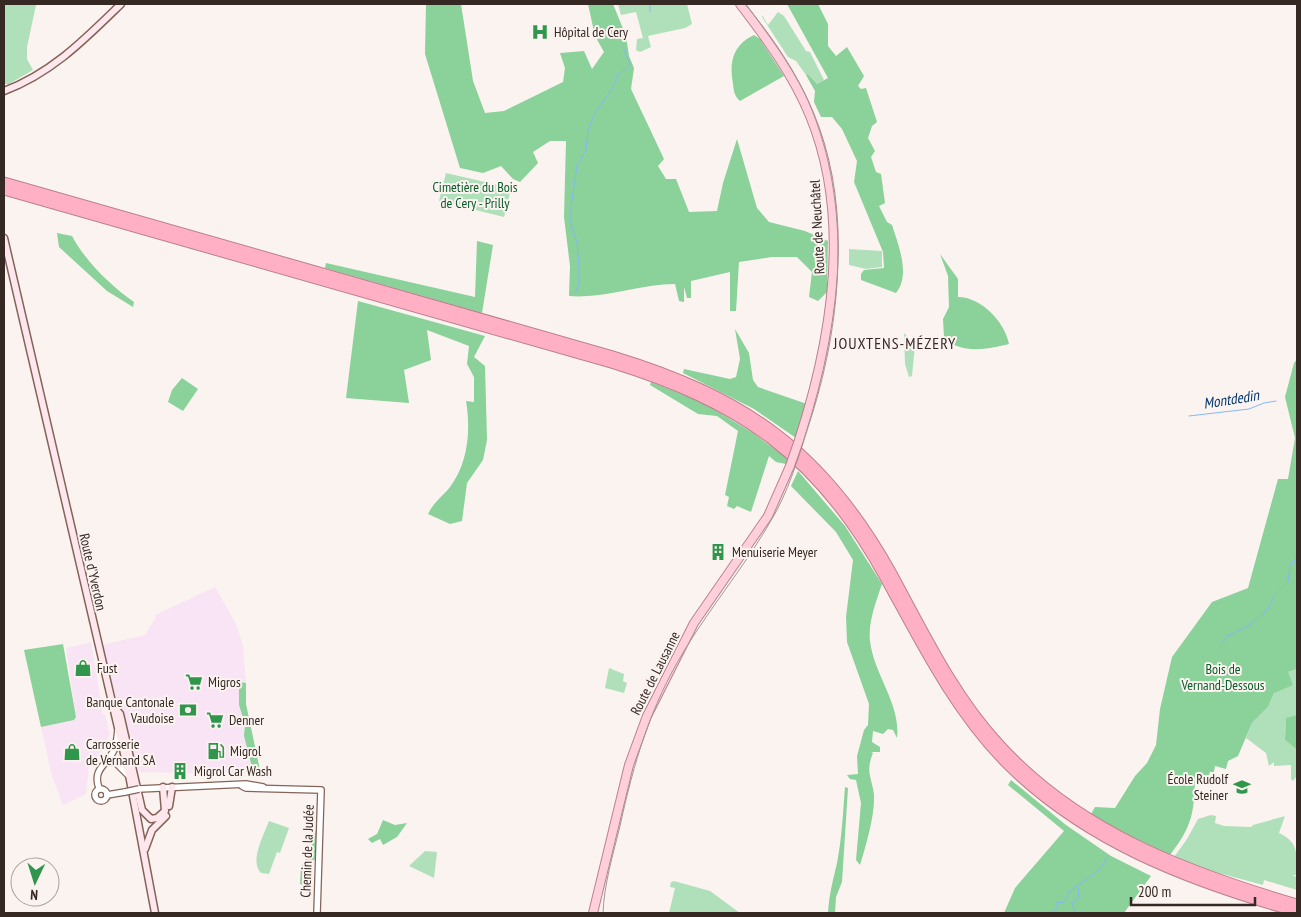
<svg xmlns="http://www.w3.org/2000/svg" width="1301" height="917" viewBox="0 0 1301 917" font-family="'PT Sans Narrow',sans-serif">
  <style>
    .commercial { fill: #f8e4f4 }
    .green { fill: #afe0b9 }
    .forest { fill: #8ad19a }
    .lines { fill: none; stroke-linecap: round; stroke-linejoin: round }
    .stream { stroke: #85b8f7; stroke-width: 1 }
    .tertiary-casing { stroke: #846358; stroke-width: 8 }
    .secondary-casing { stroke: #846358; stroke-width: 9 }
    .primary-casing { stroke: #b9808c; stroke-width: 10 }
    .motorway-casing { stroke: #b9808c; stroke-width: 11 }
    .tertiary { stroke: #fff; stroke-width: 5.5 }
    .secondary { stroke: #ffe7ee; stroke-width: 6 }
    .primary { stroke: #ffd0dc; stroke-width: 8 }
    .motorway { stroke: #ffb0c5; stroke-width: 9 }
    .rail { stroke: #a29894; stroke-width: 1 }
    .tertiary-bridge-casing { stroke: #846358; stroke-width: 8; stroke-linecap: butt }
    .primary-bridge-casing { stroke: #b9808c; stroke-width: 10; stroke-linecap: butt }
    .tertiary-bridge { stroke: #fff; stroke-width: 5.5 }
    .primary-bridge { stroke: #ffd0dc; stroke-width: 8 }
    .labels { text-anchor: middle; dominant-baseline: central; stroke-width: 4; stroke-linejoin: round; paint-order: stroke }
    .poi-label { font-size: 14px; fill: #362823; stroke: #fbf3f0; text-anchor: start }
    .park-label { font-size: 14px; fill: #085c2a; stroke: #fbf3f0 }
    .street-label { font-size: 14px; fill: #362823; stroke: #fbf3f0 }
    .water-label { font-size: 15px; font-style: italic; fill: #00366d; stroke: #fbf3f0 }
    .quarter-label { font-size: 16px; letter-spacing: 1px; fill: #362823; stroke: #fbf3f0 }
  </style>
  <rect width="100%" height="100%" fill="#fbf3f0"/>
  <!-- commercial -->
  <g class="commercial">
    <polygon points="215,587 236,624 243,646 246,683 240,682 239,705 245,724 244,736 252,767 251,772 224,774 141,772 133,763 102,645 145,635 155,619 155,615"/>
    <polygon points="91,642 103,714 105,714 110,734 102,750 89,766 86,794 63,805 52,776 41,727 74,720 76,717 66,648"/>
  </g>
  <!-- green -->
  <g class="green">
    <polygon points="4,4 36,5 27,47 27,59 33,70 9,84 4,84"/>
    <polygon points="618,4 687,4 692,24 685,28 648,36 651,47 640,52 636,50 637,39 643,38 636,12 621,15"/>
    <polygon points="778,12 784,16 806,51 810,52 824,80 817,84 808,74 806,75 796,61 788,57 762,17 762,15 768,25"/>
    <polygon points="446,173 511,188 504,217 439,201"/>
    <polygon points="849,249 882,251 882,267 866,269 849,265"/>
    <polygon points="904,333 915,345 912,376 909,377 905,364"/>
    <polygon points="609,668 624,674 623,681 627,683 624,693 605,688"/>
    <polygon points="1297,669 1297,715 1286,719 1285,740 1297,750 1297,776 1293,781 1291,779 1291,765 1274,766 1274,762 1269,766 1266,753 1246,738 1252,723 1268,707 1274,693 1288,672"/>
    <path d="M1211,815L1216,816L1215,823L1224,826L1251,827L1253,825L1285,816L1279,833C1299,842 1297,855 1297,875H1292L1297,877V890L1264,880L1263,885L1211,871L1174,857L1187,839L1198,819Z"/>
    <path d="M269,821L289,828L280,853L277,852L269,874L261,873C249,861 264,835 269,821Z"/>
    <polygon points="425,851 437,852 434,878 409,866"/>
    <polygon points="674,881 710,891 740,913 669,913 675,888 670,887 671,882"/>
  </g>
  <!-- forest -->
  <g class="forest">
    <path d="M426,4H461L473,81L485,113L504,111L563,82L565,68L560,53L584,51L592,69L604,52L595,36L588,4H613L626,36L629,56L634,68L631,89L664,159L658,166L666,179H676L689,212L717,211L723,183L737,139L757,208L769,222L805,231L828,241L827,292L818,301L809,297L812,272L797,257H772L739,262L736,311H730V272L691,281V298H687L684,287V302L679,301L675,284C639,284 605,299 569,296L570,266L564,217L566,141H550L533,152L538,163L520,182L513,179L501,166L483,173L460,168L425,54Z"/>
    <path d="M787,4H818L828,24V46L836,56L847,47L864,76L858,86L861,89L866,88L877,122L872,126L868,138L875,151L871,157L876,172L881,174L885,203L879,206L887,222L892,225C898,244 911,275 896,293L861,280V274L864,270L884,268L883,252L854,182L857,161L842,129L832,117H821L814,102L815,91L806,75L808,74L817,84L828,78Z"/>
    <path d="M754,35L760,39L784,76L740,101C734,95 734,92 733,84C729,62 733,45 754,35Z"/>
    <path d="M57,233L72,236C86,262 110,285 134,302L133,307L107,291L59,247Z"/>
    <polygon points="477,241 493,245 482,313 325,268 326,263 475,297"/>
    <path d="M940,254L958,279V297C981,297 1005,322 1009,344C988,349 960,355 944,337L943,319L949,307L948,276Z"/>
    <path d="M358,301L485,336L474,357L485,366L487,440L483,460L467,483L462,521L450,524L428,514C433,503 442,497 450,487C468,463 471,431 466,401L474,402V377L467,364L469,346L427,330L431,360L404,370L409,403L346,398Z"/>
    <polygon points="735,329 749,353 753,380 758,387 807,404 796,438 754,409 683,373 684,369 730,379 736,377 740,359"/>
    <path d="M1297,359V669L1288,672L1293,685L1274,693L1268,707L1252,723L1238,756L1228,761L1226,769L1215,766L1214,772H1210L1208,778L1195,776C1194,813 1193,825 1170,855L1128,835L1091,814L1095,807L1115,808L1135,776L1147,763L1156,745L1160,709L1172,657L1212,602L1248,588L1278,479H1288L1295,438L1285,397L1294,363Z"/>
    <polygon points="182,378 198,389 183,411 168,402 172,390"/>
    <polygon points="651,382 702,402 753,433 788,459 786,464 776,462 769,456 751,512 737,506 734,509 727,506 729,497 725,495 738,431 717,416 698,414 650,385"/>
    <path d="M798,471L845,526L882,584C876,602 868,622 870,641C874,675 901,704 897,738L893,730L888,729L883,734L873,731L872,742L880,747V752H871L873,753C865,773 872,777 874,795C875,815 866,845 860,865L856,860L861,803L856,780L850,779L847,775L858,774L857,756L864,730L868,725L869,704L847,642L846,617L853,560L836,532L791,486Z"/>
    <polygon points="63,644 76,717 74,720 41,727 24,650"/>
    <polygon points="239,682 246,683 246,704 260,770 257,776 251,772 252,767 244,736 245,724 239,705"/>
    <polygon points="1297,715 1297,750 1285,740 1286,718"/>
    <polygon points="1011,780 1066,825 1111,856 1151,876 1124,913 1004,913 1015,888 1064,831 1008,785"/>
    <path d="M845,787L848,788L842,882L836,897L835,913H828C829,895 833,880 837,863C842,838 843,812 845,787Z"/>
    <polygon points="383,820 395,825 407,823 397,837 383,845 380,839 372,843 368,839 377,834"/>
    <polygon points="317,826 319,827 315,859 312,861 310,874 306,875 303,885 300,884 301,867 310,851"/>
  </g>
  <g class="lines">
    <!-- stream -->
    <g class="stream">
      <polyline points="650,12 650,4"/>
      <polyline points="575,294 579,284 579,266 577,242 571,223 571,207 577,166 586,150 588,131 594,115 616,83 616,77 630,65 623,47"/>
      <polyline points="1189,416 1249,409 1264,403 1276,401"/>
      <polyline points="1223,643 1226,637 1250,625 1268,609 1274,596 1288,582 1290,565 1296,559 1297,548"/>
      <polyline points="1050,913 1056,910 1056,903 1064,902 1069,892 1099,870 1107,858"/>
      <polyline points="1075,913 1072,902 1079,898 1078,888"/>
    </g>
    <!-- tertiary casing -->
    <g class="tertiary-casing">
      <g id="tertiary">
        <polyline points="106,762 116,763 128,775"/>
        <polyline points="242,786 246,788 321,790 317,913"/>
        <path d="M99,788C92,769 107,765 114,750C117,744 117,736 118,730"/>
        <circle cx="101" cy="795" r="6"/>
        <polyline points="139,789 246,784 263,787"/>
        <polyline points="107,795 125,792"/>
      </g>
    </g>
    <!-- secondary casing -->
    <g class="secondary-casing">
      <g id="secondary">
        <path d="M4,91C52,73 85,39 121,4"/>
        <polyline points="4,238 129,775 155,913"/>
        <polyline points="114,707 120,714 142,810 151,819 157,818 165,811 163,787"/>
        <polyline points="169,806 172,787"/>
        <polyline points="145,849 152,830 166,816"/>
      </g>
    </g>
    <!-- primary casing -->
    <g class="primary-casing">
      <g id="primary">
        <path d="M740,4C766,38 794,76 810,116C852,218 832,338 799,440"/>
        <polyline points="593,913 629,765 647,716 694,623 768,516 790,466"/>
      </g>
    </g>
    <!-- motorway casing -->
    <g class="motorway-casing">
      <g id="motorway">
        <path d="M4,182L613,356C744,396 822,449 890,570C923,630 952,693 999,744C1078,831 1187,872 1297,904"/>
        <path d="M4,190L611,363C741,403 818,456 884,576C920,641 952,707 1003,760C1083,842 1190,882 1297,912"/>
      </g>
    </g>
    <!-- tertiary -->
    <use href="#tertiary" class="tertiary"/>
    <!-- secondary -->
    <use href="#secondary" class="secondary"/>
    <!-- primary -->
    <use href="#primary" class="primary"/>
    <!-- motorway -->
    <use href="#motorway" class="motorway"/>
    <!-- rail -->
    <path class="rail" d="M603,913C604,884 613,855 620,826C634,762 650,707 684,651C713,603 750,560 777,510C792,481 801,449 811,418C844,314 852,195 805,94C789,61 768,32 745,4"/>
    <!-- tertiary-bridge casing -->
    <g class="tertiary-bridge-casing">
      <polyline id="tertiary-bridge" points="125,792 139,789"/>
    </g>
    <!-- primary-bridge casing -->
    <g class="primary-bridge-casing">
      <polyline id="primary-bridge" points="790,466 799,440"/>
    </g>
    <!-- tertiary-bridge -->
    <use href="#tertiary-bridge" class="tertiary-bridge"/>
    <!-- primary-bridge -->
    <use href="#primary-bridge" class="primary-bridge"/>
  </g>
  <!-- icons -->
  <defs>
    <g id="hospital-bare" transform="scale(1.35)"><path d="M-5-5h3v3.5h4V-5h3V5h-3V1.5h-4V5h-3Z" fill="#30964c" stroke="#fbf3f0" stroke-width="2.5" paint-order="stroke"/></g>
    <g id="building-bare" transform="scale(1.35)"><path d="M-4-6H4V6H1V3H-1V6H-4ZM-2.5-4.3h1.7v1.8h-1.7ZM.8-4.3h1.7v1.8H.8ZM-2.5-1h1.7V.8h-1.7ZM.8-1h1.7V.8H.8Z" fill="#30964c" stroke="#fbf3f0" stroke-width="2.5" paint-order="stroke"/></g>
    <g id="shop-bare" transform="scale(1.35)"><path d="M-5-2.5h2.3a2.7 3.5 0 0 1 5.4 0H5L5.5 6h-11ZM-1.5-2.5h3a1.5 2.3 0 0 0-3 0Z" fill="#30964c" stroke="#fbf3f0" stroke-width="2.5" paint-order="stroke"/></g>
    <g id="supermarket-bare" transform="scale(1.35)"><path d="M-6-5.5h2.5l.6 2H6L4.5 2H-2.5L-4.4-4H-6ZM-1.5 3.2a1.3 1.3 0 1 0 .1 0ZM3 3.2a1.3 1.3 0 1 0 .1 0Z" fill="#30964c" stroke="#fbf3f0" stroke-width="2.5" paint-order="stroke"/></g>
    <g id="bank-bare" transform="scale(1.35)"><path d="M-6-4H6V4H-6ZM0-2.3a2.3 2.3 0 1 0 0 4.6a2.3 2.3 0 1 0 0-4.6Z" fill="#30964c" stroke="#fbf3f0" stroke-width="2.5" paint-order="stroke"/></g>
    <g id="fuel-bare" transform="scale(1.35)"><path d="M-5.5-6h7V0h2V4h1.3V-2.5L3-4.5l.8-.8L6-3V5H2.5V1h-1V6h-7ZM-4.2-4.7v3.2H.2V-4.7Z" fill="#30964c" stroke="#fbf3f0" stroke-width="2.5" paint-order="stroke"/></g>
    <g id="school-bare" transform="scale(1.35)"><path d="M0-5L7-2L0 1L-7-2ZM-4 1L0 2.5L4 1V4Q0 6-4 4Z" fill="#30964c" stroke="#fbf3f0" stroke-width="2.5" paint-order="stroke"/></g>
  </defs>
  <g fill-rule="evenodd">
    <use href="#hospital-bare" x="540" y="32"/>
    <use href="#building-bare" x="718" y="552"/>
    <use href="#shop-bare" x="83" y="668"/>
    <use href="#supermarket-bare" x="194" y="682"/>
    <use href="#bank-bare" x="188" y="710"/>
    <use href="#supermarket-bare" x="215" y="720"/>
    <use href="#fuel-bare" x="216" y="751"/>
    <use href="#shop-bare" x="72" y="752"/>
    <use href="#building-bare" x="180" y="771"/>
    <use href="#school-bare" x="1242" y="787"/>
  </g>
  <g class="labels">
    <!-- poi labels -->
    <g class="poi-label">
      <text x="554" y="32">Hôpital de Cery</text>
      <text x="732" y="552">Menuiserie Meyer</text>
      <text x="97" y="668">Fust</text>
      <text x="208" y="682">Migros</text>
      <text x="174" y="702" text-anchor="end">Banque Cantonale<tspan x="174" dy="16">Vaudoise</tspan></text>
      <text x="229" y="720">Denner</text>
      <text x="86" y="744">Carrosserie<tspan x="86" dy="16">de Vernand SA</tspan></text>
      <text x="230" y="751">Migrol</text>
      <text x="194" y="771">Migrol Car Wash</text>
      <text x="1228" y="779" text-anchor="end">École Rudolf<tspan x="1228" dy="16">Steiner</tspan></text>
    </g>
    <!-- park labels -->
    <g class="park-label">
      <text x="475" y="187">Cimetière du Bois<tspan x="475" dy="16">de Cery - Prilly</tspan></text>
      <text x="1223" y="669">Bois de<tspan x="1223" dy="16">Vernand-Dessous</tspan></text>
    </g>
    <!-- street labels -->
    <g class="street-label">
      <text transform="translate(817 227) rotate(-93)">Route de Neuchâtel</text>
      <text transform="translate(93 572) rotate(77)">Route d'Yverdon</text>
      <text transform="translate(655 673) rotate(-63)">Route de Lausanne</text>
      <text transform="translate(307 851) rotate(-88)">Chemin de la Judée</text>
    </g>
    <!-- water labels -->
    <g class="water-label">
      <text transform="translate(1231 399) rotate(-9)">Montdedin</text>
    </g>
    <!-- quarter labels -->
    <g class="quarter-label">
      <text x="895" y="343">JOUXTENS-MÉZERY</text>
    </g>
  </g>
  <!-- border -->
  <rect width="1301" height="917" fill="none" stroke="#362823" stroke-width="10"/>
  <!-- north arrow -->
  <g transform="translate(35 882) rotate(184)"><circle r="24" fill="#fbf3f0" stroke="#aca29e"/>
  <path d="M0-4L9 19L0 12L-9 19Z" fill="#30964c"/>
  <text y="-8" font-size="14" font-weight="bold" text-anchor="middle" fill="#362823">N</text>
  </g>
  <!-- scale -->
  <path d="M1131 897v8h124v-8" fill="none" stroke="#362823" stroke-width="2.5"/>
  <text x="1138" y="897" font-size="15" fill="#362823" stroke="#fbf3f0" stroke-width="4" paint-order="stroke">200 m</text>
</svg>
